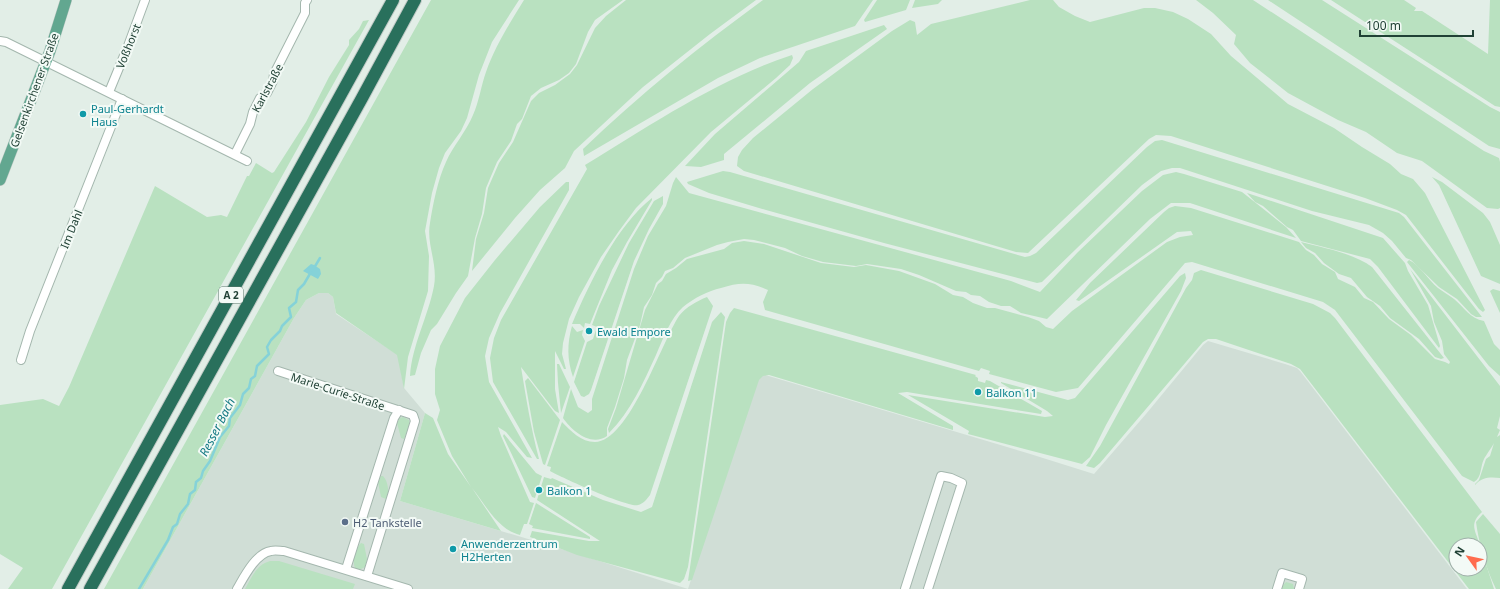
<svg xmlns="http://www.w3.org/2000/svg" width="1500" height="589" viewBox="0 0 1500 589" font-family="'Noto Sans',sans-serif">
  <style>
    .built { fill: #d0ded6 }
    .green { fill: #b9e1c0 }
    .water { fill: #85d2d8 }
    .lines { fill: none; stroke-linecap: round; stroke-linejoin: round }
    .stream { stroke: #85d2d8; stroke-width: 2.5 }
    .minor-casing { stroke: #a4b7ae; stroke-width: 10 }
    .major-casing { stroke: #c1cac6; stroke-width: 12 }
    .highway-casing { stroke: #c1cac6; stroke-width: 14 }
    .minor { stroke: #fff; stroke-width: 8 }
    .major { stroke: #62a790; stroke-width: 11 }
    .highway { stroke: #29705c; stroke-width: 12 }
    .culture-dot { fill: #0f9aa8; stroke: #f3faf6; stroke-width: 1.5 }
    .service-dot { fill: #5c6f8a; stroke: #f3faf6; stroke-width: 1.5 }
    .labels { text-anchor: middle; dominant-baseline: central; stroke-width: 4; stroke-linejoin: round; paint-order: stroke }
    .shield { fill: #f3faf6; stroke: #5f786f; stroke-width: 1 }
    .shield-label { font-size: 10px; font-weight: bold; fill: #204135 }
    .street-label { font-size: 11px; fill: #204135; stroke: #f3faf6 }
    .culture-label { font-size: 11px; fill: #0d838f; stroke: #f3faf6; text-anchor: start }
    .service-label { font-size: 11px; fill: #4e5e75; stroke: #f3faf6; text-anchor: start }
    .water-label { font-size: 12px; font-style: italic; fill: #147983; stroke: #f3faf6 }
  </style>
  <rect width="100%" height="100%" fill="#e2eee7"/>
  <!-- built -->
  <g class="built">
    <polygon points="319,293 328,293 333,297 336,314 398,355 404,388 425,413 400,501 555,547 688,589 143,589 294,318 306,300"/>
    <polygon points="1208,341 1285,364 1297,368 1300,371 1467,589 688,589 759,373 1027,453 1094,474 1146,414 1203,345"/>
  </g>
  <!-- green -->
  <g class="green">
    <polygon points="431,0 519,0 492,42 479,75 467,118 461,131 445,153 439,168 432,193 425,231 429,256 428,291 408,357 404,389 397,355 336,313 333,297 328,293 319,293 306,300 294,318 143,589 104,589"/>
    <path d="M524,0H623L595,20L588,32L576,64L569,73L559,80L541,88L531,96L522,119L517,124L511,141L497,162L486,188L482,214L475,238L468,276L456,293L437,324L431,330L421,353L415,375L410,376C412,345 428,317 434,286C438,263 426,244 430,223C433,204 438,179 446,162C453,146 466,132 473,115C479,102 481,86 486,72C495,46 510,23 524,0Z"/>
    <polygon points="626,0 756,0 710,34 643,87 574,151 565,168 540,190 515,218 472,271 476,239 484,213 488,188 499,163 513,142 531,101 539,93 555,85 570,74 577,65 595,28 606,16"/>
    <path d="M763,0H873L855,26L760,58L718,78L584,156L583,149C639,95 700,46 763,0Z"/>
    <polygon points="877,0 910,0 906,10 865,22 864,20"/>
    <polygon points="915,0 942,0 938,4 912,8"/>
    <polygon points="1030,0 1053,0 1059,7 1075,16 1090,22 1144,8 1155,8 1173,12 1188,19 1211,34 1231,56 1288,104 1334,128 1362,147 1390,164 1401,174 1413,179 1425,193 1485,310 1483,312 1479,309 1406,215 1397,210 1365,198 1171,136 1156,135 1149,139 1028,253 1016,252 744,171 737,166 738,157 742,150 753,138 813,89 892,31 910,20 915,22 917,35 931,24"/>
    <polygon points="1196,0 1253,0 1484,151 1499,158 1500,162 1500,208 1498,209 1487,208 1422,161 1397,153 1366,132 1338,120 1288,93 1250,63 1234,44 1236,35 1213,13"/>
    <polygon points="1268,0 1322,0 1490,107 1500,112 1500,149 1489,146"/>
    <polygon points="1331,0 1404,0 1416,8 1414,11 1422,11 1488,54 1490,0 1500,0 1500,107 1495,106"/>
    <polygon points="369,20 52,589 8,589 23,568 0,554 0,405 43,399 59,406 69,387 155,186 207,217 221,215 227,217 247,176 249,176 256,163 272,173 274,172 306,122 329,77 349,45 349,40 359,29 363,21"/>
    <polygon points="884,25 887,29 810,83 724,154 724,160 701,167 685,166 715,134 799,62 806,51"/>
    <path d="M792,55L793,58L790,65L776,78L711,132L636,208L619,231L601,257L579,297L569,319L563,343L562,354L566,369H564L555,351V389L559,413L555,411L551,406L521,367C526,398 531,428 539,459H537L493,382L490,358L494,338L501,320L587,169L585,165C651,125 718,79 792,55Z"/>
    <polygon points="1162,140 1399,213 1404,217 1482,317 1476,317 1471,314 1457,299 1439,287 1411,260 1406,258 1392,241 1383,233 1369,225 1312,211 1180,168 1172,168 1161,171 1142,185 1042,282 1037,283 884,243 766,210 709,193 688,184 687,182 723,171 730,172 1025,257 1030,256 1036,253 1147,147 1155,141"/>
    <path d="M1176,172L1184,174L1242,192L1286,227L1296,238L1190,203H1171L1150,219L1047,319L1021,313L1010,306H1001L989,302L980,296L971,295L966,292L956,291L919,275L901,269L867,264L856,266L823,262L802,256L785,248L754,240L744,239L728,242L717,245L685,258L673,268L665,271L662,277L656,283L652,295L644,307L640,325L627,360L624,378L615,407L607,428V436C591,447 572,431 563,418L571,389L578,407L588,413L592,410V399L634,269L648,236L666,206L673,183L676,177L689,193L1011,281L1040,292L1078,252L1142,191L1163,175Z"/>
    <polygon points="1432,177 1442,182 1483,213 1490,222 1500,245 1500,284 1481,276 1439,185"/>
    <path d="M566,182H569V190L500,313L489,338L485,356L489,382L532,458L527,457L506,432L498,427L501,436L530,502L534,503L527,524H524L520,535C498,530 485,504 472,488L501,531L400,501L425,413L433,418L448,454L471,487L452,456L437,420L440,410L435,394V369L440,346L465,298L495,260L540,207Z"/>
    <polygon points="1247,193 1383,238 1405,263 1408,271 1428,305 1440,346 1439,348 1378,267 1370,259 1301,241 1293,230 1287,227 1263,206 1255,202"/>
    <polygon points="663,196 663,204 649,229 634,261 591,390 589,394 584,397 581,396 574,382 587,342 593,339 597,327 592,325 599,306 629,243 654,201"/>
    <path d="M652,198V200L627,242L612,270L590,324L585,323L584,328L580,324H572C589,284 617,225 652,198Z"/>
    <path d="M1175,206L1191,208L1299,242L1306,250L1314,255L1322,264L1335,272L1338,279L1355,287L1364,298L1373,302L1389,319L1411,335L1435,359L1445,362L1449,364L1450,362L1444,354L1442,341L1434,322L1431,306L1410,269L1500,386V416L1497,428L1500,430L1497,437L1500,435V478C1490,477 1482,477 1475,485V484L1479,480L1486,459L1490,456L1494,443C1492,447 1486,455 1484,459C1480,467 1482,477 1474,482L1462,476L1335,310L1323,302L1192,262L1185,263L1078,388L1056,392L989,374L990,371L981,368L979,371L765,310L763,302L768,290C750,282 740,282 721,288C708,291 694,298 683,307C670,319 663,339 656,355C643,383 631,411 609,433L608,429L616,408L645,310L658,284L662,281L666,274L676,268L687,259L724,249L732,243L744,241L764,244L821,263L854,267L866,265L899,271L935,284L953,295L963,297L973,303L987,308H995L1028,317L1039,321L1046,327L1053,329L1072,311L1167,242L1180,237L1193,235L1191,231L1177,232L1079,301L1076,300L1090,283L1164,212L1169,208Z"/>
    <path d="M1301,242C1324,248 1353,253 1372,267L1444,358L1441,359L1435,357L1419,339L1390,318L1380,306L1367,297L1351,278L1339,274L1324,263L1315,253L1306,248Z"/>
    <path d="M1409,260C1421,266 1428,280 1438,288C1443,292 1449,295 1454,299C1464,307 1470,319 1484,321L1494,344L1500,350V376L1489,366L1407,262Z"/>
    <path d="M1201,270L1313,304L1330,313L1335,318L1482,512C1469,524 1475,530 1480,545H1456V569H1480V546L1494,589H1469L1300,369L1291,364L1216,339H1208L1203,342L1100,463L1094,468L1086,466L1100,446L1186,288L1192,280L1194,273Z"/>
    <polygon points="1185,273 1186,278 1181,291 1106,425 1090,457 1082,464 968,434 969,431 908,395 1045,417 1053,416 1047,411 1001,383 1001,382 1068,400 1075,398 1180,276"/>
    <polygon points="1493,289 1500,291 1500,313 1490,291"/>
    <path d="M707,297L713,306L650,495C647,499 643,504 638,505C628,508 563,478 550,471L551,467L547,466L562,422C571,431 581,442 595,442C629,442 662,341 679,316C686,307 697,301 707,297Z"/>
    <polygon points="734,308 976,375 975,376 978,378 978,381 985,383 986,380 990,381 1042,411 1041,414 907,392 898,393 953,426 953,430 769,375 763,376 759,380 692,580 688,581 726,322 730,313"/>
    <polygon points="721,312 725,317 688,567 684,579 680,583 577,555 530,537 532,531 589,541 600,541 537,500 544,477 551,479 552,478 603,500 641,512 652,507 712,322"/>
    <path d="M572,326L577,332L583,330L582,335L585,341L573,377C567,359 567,344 572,326Z"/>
    <polygon points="557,364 559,364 570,387 561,413 558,383"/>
    <polygon points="528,378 560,420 545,465 543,464 534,432 525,381"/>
    <polygon points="403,417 409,420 410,424 404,439 401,438 397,423 400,418"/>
    <polygon points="504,434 536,473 542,476 535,498 532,497 503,436"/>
    <path d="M381,476H383C388,481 390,493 386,499L381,497L378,482Z"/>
    <polygon points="536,503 590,537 590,539 532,528 533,526 529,524"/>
    <path d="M1483,514L1500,534V589H1496C1486,569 1479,544 1476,522Z"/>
    <path d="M361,543L364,544L367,559L365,567L359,570L355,568C352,561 355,549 361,543Z"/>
    <path d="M270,561H279L355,584L353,589H245C252,577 256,565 270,561Z"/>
    <polygon points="1286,582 1293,584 1294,589 1282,589 1283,585"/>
  </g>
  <!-- water -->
  <polygon class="water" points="311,264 314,265 320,269 321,274 318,279 303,271"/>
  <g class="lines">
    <!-- stream -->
    <g class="stream">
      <polyline points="314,268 320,258"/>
      <polyline points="139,589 168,540 173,527 177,524 180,514 188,504 190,494 195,490 196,482 201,478 203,471 210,461 220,437 229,426 230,418 240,405 243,394 249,388 251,379 255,376 257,366 269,354 267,347 271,340 280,331 282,326 291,317 289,308 296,302 298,290 304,284 311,272"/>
    </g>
    <!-- minor casing -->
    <g class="minor-casing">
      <g id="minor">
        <polyline points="0,41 6,42 247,161"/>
        <polyline points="109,92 128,46 145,0"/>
        <polyline points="235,154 250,124 253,112 260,98 267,93 273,81 274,74 305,13 305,3 307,0"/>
        <polyline points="21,360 30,331 122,99"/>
        <polyline points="278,371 413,415 415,421 367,576"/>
        <polyline points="346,569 394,418 399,410"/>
        <path d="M237,589C244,577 256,553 271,551C275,550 280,551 284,551L408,589"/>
        <polyline points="905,589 941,476 951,478 962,483 928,589"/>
        <polyline points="1277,589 1282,573 1302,579 1299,589"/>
      </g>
    </g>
    <!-- major casing -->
    <g class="major-casing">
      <polyline id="major" points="0,180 50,51 66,0"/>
    </g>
    <!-- highway casing -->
    <g class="highway-casing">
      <g id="highway">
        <polyline points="68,589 393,0"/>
        <polyline points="90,589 362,98 415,0"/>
      </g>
    </g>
    <!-- minor -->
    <use href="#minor" class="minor"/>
    <!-- major -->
    <use href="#major" class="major"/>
    <!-- highway -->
    <use href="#highway" class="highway"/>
  </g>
  <!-- markers -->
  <g class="culture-dot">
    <circle cx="83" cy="114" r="4"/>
    <circle cx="589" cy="331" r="4"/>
    <circle cx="978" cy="392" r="4"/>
    <circle cx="539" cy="490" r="4"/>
    <circle cx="453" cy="549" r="4"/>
  </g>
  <circle class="service-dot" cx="345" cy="522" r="4"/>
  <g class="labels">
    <!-- shield labels -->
    <rect class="shield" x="219" y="287" width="24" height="16" rx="3"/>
    <g class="shield-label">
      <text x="231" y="295">A 2</text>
    </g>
    <!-- street labels -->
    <g class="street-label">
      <text transform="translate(128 46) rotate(-68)">Voßhorst</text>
      <text transform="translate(267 88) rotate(-62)">Karlstraße</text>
      <text transform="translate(34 90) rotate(-70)">Gelsenkirchener Straße</text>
      <text transform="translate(71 229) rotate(-68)">Im Dahl</text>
      <text transform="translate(338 391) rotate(18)">Marie-Curie-Straße</text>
    </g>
    <!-- culture labels -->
    <g class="culture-label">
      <text x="91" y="108">Paul-Gerhardt<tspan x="91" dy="13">Haus</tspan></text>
      <text x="597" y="331">Ewald Empore</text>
      <text x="986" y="392">Balkon 11</text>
      <text x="547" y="490">Balkon 1</text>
      <text x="461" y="543">Anwenderzentrum<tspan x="461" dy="13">H2Herten</tspan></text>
    </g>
    <!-- service labels -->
    <g class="service-label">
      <text x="353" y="522">H2 Tankstelle</text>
    </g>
    <!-- water labels -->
    <g class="water-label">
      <text transform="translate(217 427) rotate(-63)">Resser Bach</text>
    </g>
  </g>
  <!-- north arrow -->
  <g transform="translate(1468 557) rotate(303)"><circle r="19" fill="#f3faf6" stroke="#9fb0a9"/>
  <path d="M0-3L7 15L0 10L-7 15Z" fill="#ff6c4e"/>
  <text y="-6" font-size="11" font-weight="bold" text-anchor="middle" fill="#204135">N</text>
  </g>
  <!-- scale -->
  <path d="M1360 30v6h113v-6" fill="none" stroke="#204135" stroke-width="2"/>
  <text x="1366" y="30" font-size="12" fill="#204135" stroke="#f3faf6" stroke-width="3" paint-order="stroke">100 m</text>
</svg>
